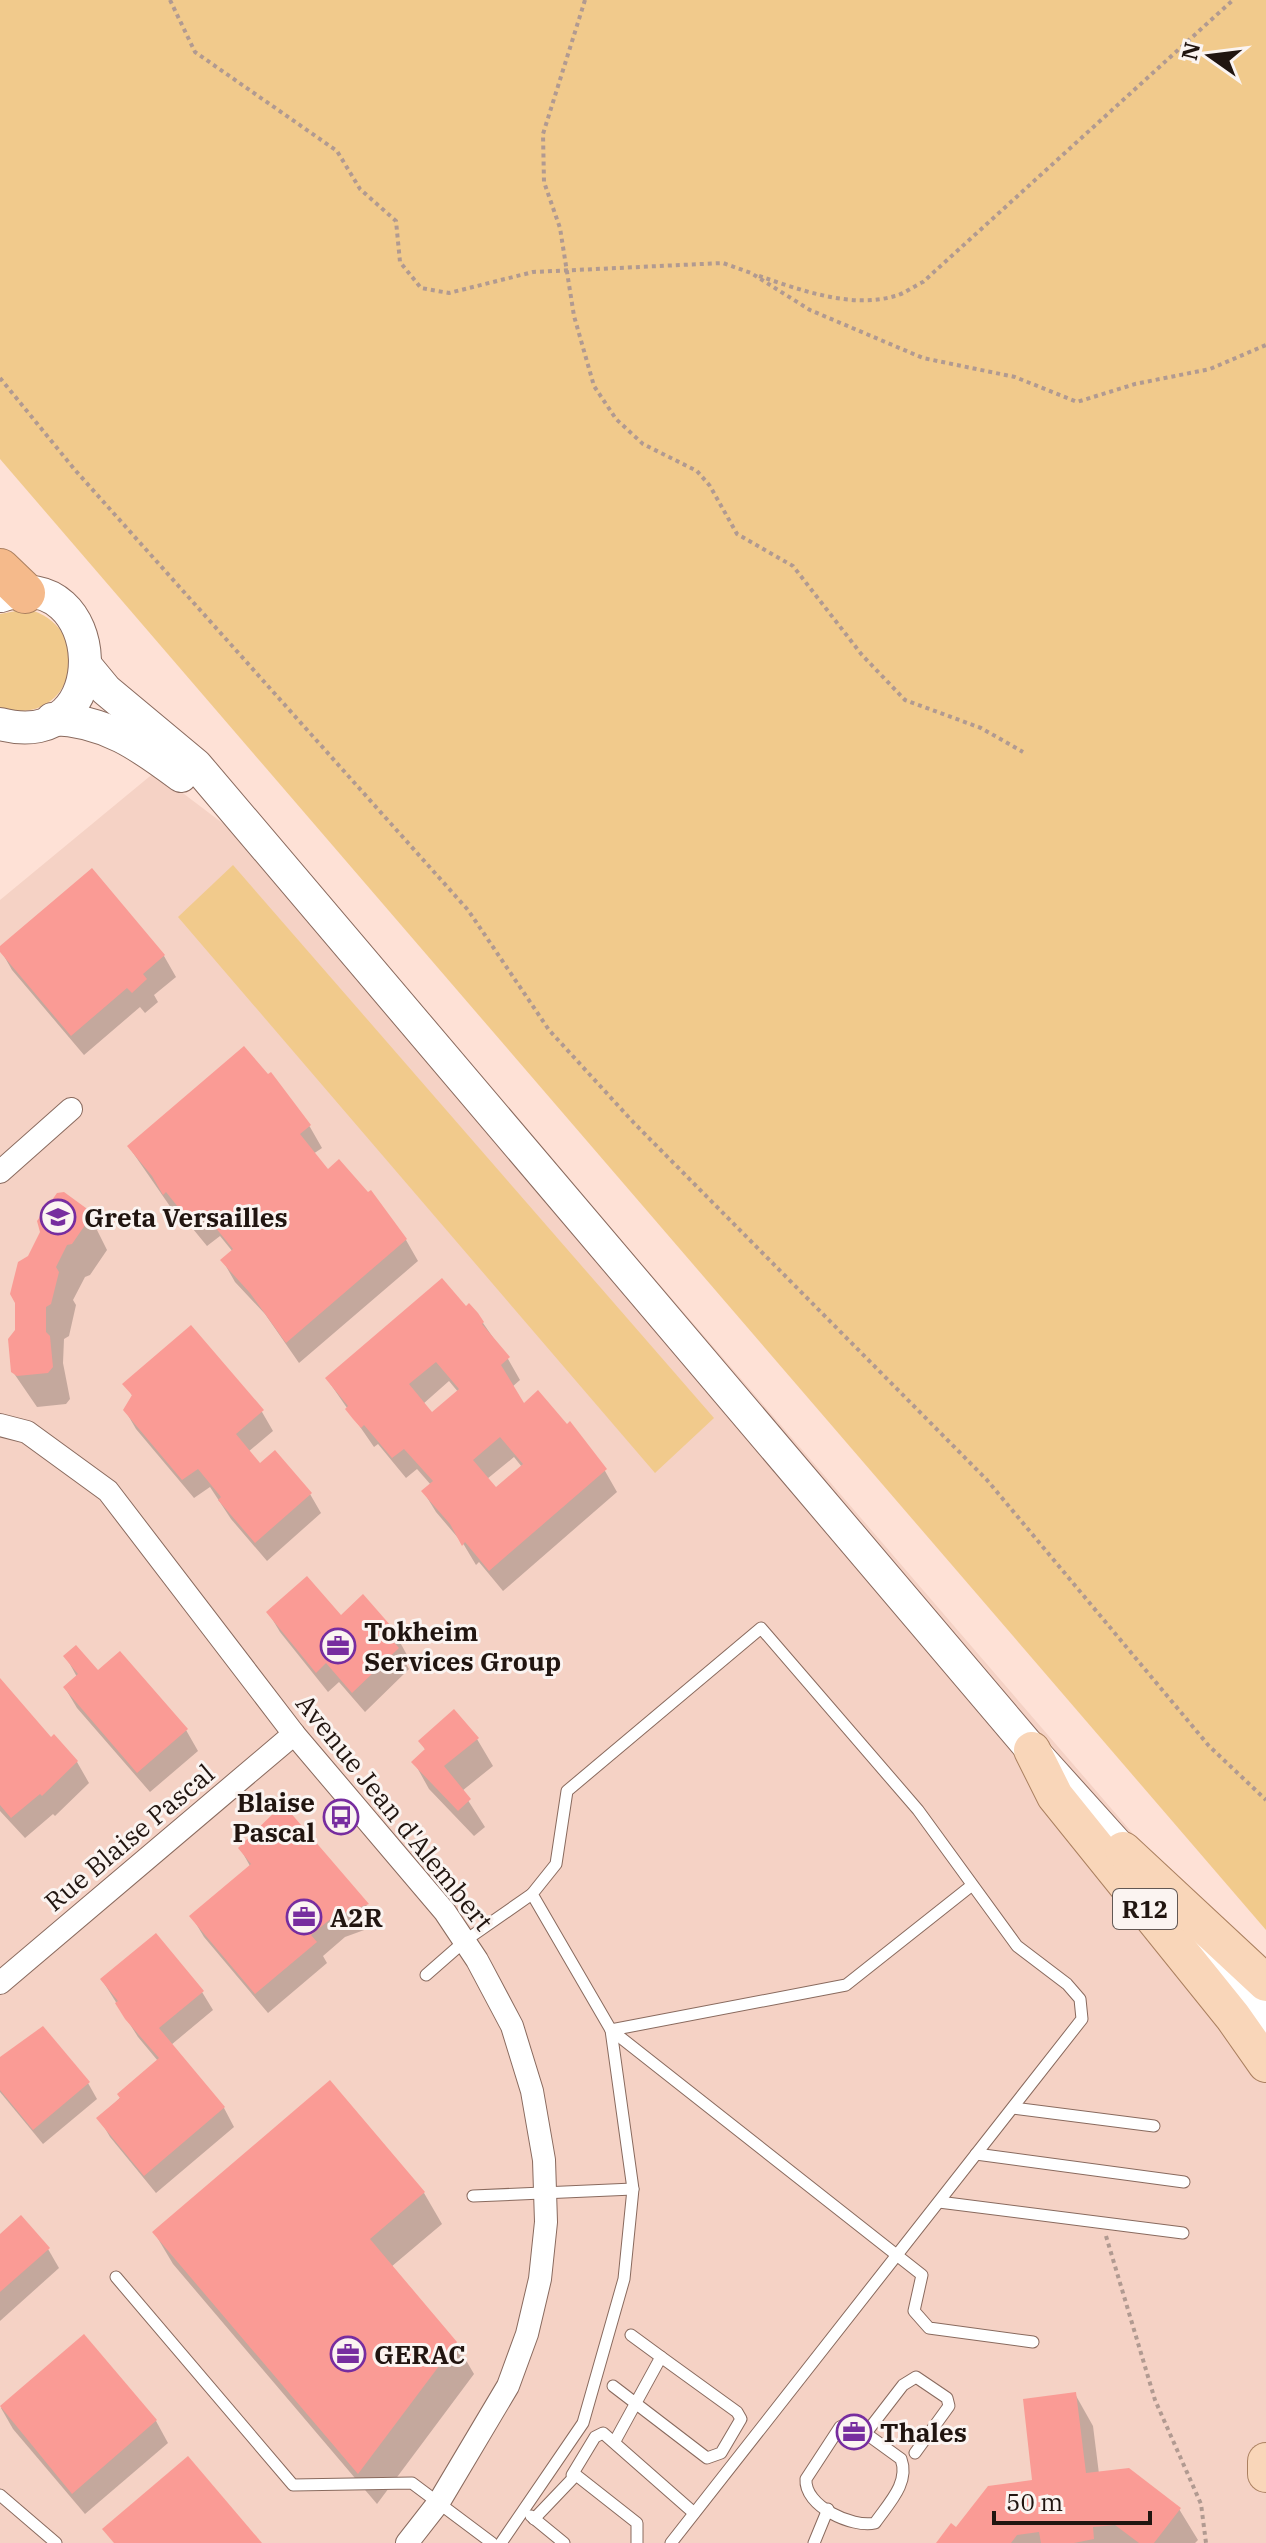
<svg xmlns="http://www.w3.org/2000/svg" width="1266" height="2543" viewBox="0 0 1266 2543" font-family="'IBM Plex Serif',serif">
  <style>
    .built { fill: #f5d2c5 }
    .green { fill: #f1ca8c }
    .shadow { fill: #0003; fill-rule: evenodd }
    .building { fill: #fa9b95; fill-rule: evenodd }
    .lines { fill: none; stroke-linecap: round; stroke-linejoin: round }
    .lane-casing { stroke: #896a5e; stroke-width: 13 }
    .street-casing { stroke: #896a5e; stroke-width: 24 }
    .secondary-casing { stroke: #896a5e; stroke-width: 34 }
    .primary-casing { stroke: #ab8060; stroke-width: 38 }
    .highway-casing { stroke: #ab8060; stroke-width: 42 }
    .path { stroke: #b19a91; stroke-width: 4; stroke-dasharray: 4 4; stroke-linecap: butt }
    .lane { stroke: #fff; stroke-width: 11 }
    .street { stroke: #fff; stroke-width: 22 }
    .secondary { stroke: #fff; stroke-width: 32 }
    .primary { stroke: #f9d6b9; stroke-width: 36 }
    .highway { stroke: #f5ba8b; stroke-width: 40 }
    .labels { text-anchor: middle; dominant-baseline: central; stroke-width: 6; stroke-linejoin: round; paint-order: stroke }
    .shield { fill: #fbf4f1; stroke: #625854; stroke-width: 2 }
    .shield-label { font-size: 24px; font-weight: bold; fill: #211510 }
    .poi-label { font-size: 26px; font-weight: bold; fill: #211510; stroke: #fbf4f1; text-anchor: start }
    .street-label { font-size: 26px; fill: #211510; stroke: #fbf4f1 }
  </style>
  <rect width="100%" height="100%" fill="#fee1d6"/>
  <!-- built -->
  <polygon class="built" points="155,772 336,909 1266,1988 1266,2543 0,2543 0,900"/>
  <!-- green -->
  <g class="green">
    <polygon points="0,0 1266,0 1266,1930 0,459"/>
    <path d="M27,609C99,627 74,730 0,708V614Z"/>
    <polygon points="233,865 714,1418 655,1473 178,917"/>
  </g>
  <!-- shadow -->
  <g class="shadow">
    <polygon points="0,949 164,956 176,977 154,995 158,1002 145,1013 140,1007 84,1055 12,970"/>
    <polygon points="270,1075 310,1127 322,1148 313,1154 327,1172 367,1195 406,1240 418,1261 299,1363 265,1314 235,1282 223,1261 233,1252 220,1236 207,1246 179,1212 176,1215 129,1147"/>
    <polygon points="88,1212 107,1250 90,1275 85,1277 73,1300 76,1305 69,1336 64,1339 63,1363 70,1399 66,1404 37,1407 13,1372 17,1303"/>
    <path d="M466,1309L483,1323L508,1359L520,1380L512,1387L523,1406L605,1471L617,1492L503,1591L479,1562L476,1565L464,1545L436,1512L423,1491L431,1485L417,1469L406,1478L378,1444L374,1447L327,1379ZM449,1381L459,1393L432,1415L423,1404ZM514,1457L522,1467L496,1490L487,1479Z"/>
    <polygon points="125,1384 262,1412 273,1431 248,1452 260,1466 310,1494 321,1513 267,1561 231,1519 210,1487 194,1498 136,1429 125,1410 133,1397"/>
    <polygon points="268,1612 340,1618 396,1635 407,1655 403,1659 409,1669 365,1712 339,1682 328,1692 280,1632"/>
    <polygon points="66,1657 98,1673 186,1730 198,1751 150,1792 77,1708 65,1688 77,1677"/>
    <polygon points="0,1681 51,1740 77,1762 89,1783 55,1816 53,1814 25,1838 0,1811"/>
    <polygon points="477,1739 493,1766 462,1791 485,1827 474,1836 429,1789 414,1762 426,1751 420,1741"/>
    <polygon points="283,1807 367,1906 378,1925 345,1937 323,1956 327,1963 268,2013 204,1937 192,1917 250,1866 240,1848"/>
    <polygon points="102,1980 202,1992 213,2010 171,2045 224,2108 234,2127 156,2193 110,2137 99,2118 158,2061 138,2037"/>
    <polygon points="0,2059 88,2083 97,2099 43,2144 0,2092"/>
    <polygon points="424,2193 442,2224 391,2267 456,2343 474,2374 377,2504 173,2264 154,2232"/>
    <polygon points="0,2237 48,2249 59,2268 0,2321"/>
    <polygon points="83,2337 156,2421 168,2443 85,2514 13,2429 1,2408"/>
    <polygon points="1075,2394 1093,2426 1099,2474 1179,2509 1198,2540 1195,2543 938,2543 1034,2482"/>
  </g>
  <!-- building -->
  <g class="building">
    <polygon points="92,868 165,955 143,974 147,979 132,993 127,988 71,1036 0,952 0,946"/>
    <polygon points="244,1046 268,1074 271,1072 311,1125 300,1134 328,1169 339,1159 368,1192 371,1190 407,1239 286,1343 250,1293 220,1260 233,1249 206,1216 194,1227 166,1192 163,1195 152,1176 127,1146"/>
    <polygon points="64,1192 90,1211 90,1218 72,1244 67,1245 56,1267 59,1272 51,1304 46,1307 46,1332 50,1336 53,1367 48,1373 17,1376 11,1372 8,1339 15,1330 15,1303 10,1294 18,1262 28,1256 40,1232 37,1221 57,1193"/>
    <path d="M442,1278L466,1306L469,1303L478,1313L484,1322L482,1324L510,1357L501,1365L524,1403L538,1390L567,1424L570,1421L607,1469L489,1571L465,1542L462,1546L450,1524L421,1491L433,1481L404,1449L392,1458L364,1425L361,1428L353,1419L345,1409L348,1406L325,1378ZM436,1362L459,1389L432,1412L409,1384ZM500,1437L523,1464L496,1487L473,1460Z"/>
    <polygon points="191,1325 264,1410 236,1434 260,1463 275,1450 312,1493 255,1543 218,1500 221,1497 198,1469 182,1480 123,1410 132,1395 122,1384"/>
    <polygon points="307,1576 341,1615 363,1594 398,1634 391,1639 399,1648 352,1693 326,1663 316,1673 266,1612"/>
    <polygon points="76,1645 98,1670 120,1651 188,1729 137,1773 63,1687 78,1674 63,1656"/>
    <polygon points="0,1678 51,1737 54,1734 78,1761 42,1796 40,1794 11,1818 0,1805"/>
    <polygon points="454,1709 479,1738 444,1766 471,1799 458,1811 411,1762 425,1749 418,1741"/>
    <polygon points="283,1804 369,1904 333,1917 311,1935 317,1942 255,1994 189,1916 251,1864 238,1848"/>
    <polygon points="156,1933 204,1991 159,2028 225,2107 144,2176 96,2118 120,2098 117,2094 159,2058 125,2019 115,2003 118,2001 100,1979"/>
    <polygon points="43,2026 90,2082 33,2130 0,2090 0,2057"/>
    <polygon points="330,2080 425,2192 370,2239 457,2342 358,2474 152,2232"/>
    <polygon points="21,2215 50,2248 0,2292 0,2234"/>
    <polygon points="84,2334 157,2420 72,2494 0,2406"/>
    <polygon points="1076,2392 1086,2473 1129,2468 1181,2508 1154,2543 1139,2543 1115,2525 1093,2527 1094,2539 1074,2543 1041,2543 1039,2532 1017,2535 1011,2543 936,2543 951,2523 956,2527 988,2486 1032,2480 1023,2399"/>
    <polygon points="188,2456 262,2543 114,2543 102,2529"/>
  </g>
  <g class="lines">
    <!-- lane casing -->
    <g class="lane-casing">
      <g id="lane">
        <polyline points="426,1975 466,1940 532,1894"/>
        <polyline points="611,2030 922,2275 914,2311 929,2328 1033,2342"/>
        <polyline points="611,2030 846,1985 971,1886"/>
        <polyline points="1013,2108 1154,2126"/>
        <polyline points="976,2154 1184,2182"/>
        <polyline points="473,2196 633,2189"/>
        <polyline points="939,2202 1183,2233"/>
        <polyline points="116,2277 293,2485 412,2483 492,2543"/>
        <polyline points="631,2335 661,2357"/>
        <polyline points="613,2386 707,2458 721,2453 741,2419 737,2412 661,2357 615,2441"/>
        <path d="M850,2422L901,2459C910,2483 888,2504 875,2523C852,2528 804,2506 806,2479L840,2427Z"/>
        <polyline points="866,2433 903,2385 916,2377 947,2398 949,2406 915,2453"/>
        <polyline points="572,2475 595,2437 603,2433 694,2513"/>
        <polyline points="0,2495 56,2543"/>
        <polyline points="531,2516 564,2543"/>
        <polyline points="534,2519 576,2475 637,2523 637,2543"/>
        <polyline points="501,2543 583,2423 624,2279 633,2189 611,2030 532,1894 556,1864 567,1791 761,1628 918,1810 1017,1946 1067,1984 1080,1999 1082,2019 671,2543"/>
        <polyline points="814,2543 828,2509"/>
      </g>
    </g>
    <!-- street casing -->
    <g class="street-casing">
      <g id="street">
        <polyline points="0,1172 71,1109"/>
        <polyline points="0,1425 27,1432 108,1491 294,1734 445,1912 477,1960 512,2026 532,2091 544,2160 546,2222 540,2279 527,2334 508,2386 439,2502 407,2543"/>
        <polyline points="0,1983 294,1734"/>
      </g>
    </g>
    <!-- secondary casing -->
    <g class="secondary-casing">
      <g id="secondary">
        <polyline points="87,667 106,690 196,765 1032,1750 1140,1870"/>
        <path d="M52,719C105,720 141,746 181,776"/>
        <path d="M0,724C119,756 107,560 1,596"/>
        <polyline points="1191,1930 1266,2020"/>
      </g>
    </g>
    <!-- primary casing -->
    <g class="primary-casing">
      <g id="primary">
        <polyline points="1032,1750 1055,1796 1233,2017 1266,2064"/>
        <polyline points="1123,1850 1266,1983"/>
        <polyline points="1266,2461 1266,2474"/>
      </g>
    </g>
    <!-- highway casing -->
    <g class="highway-casing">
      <polyline id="highway" points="0,569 25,593"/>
    </g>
    <!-- path -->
    <g class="path">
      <polyline points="170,0 195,52 337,151 360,189 396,221 400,262 421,288 449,293 533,272 723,263 751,273 810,310 923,358 1015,377 1077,402 1135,384 1210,369 1266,345"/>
      <polyline points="585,0 543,134 544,182 560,228 574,316 594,386 616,419 643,444 697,471 710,486 737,534 793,566 862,655 905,700 981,728 1023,752"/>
      <path d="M759,276C801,290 851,309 895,296C904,294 914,286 923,282L1233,0"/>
      <polyline points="0,378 75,470 468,910 549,1030 634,1123 987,1480 1209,1746 1266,1800"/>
      <polyline points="1106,2236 1155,2400 1201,2504 1206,2543"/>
    </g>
    <!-- lane -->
    <use href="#lane" class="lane"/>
    <!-- street -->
    <use href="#street" class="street"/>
    <!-- secondary -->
    <use href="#secondary" class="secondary"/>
    <!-- primary -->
    <use href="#primary" class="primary"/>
    <!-- highway -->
    <use href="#highway" class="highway"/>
  </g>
  <!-- icons -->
  <defs>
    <g id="university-ring" transform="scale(1.8)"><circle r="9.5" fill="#fbf4f1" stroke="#772d9f" stroke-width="1.5"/><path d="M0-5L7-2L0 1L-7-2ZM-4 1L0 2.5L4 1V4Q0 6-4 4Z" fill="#772d9f"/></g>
    <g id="office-ring" transform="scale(1.8)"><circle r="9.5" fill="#fbf4f1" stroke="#772d9f" stroke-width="1.5"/><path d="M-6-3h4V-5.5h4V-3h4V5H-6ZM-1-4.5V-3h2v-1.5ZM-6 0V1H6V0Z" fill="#772d9f"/></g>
    <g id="bus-ring" transform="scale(1.8)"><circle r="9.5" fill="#fbf4f1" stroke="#772d9f" stroke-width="1.5"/><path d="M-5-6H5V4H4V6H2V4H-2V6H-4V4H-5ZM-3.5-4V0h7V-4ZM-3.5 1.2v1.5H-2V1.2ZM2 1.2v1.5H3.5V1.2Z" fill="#772d9f"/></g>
  </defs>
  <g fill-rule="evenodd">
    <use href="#university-ring" x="58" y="1217"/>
    <use href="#office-ring" x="338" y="1646"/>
    <use href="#bus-ring" x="341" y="1817"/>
    <use href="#office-ring" x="304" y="1917"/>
    <use href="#office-ring" x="348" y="2354"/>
    <use href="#office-ring" x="854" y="2432"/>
  </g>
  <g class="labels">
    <!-- shield labels -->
    <rect class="shield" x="1113" y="1889" width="64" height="40" rx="6"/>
    <g class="shield-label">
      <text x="1145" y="1909">R12</text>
    </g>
    <!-- poi labels -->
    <g class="poi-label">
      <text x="84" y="1217">Greta Versailles</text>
      <text x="364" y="1631">Tokheim<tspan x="364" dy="30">Services Group</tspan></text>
      <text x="315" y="1802" text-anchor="end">Blaise<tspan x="315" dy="30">Pascal</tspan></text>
      <text x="330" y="1917">A2R</text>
      <text x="374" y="2354">GERAC</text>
      <text x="880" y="2432">Thales</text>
    </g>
    <!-- street labels -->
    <g class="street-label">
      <text transform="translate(395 1812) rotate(51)">Avenue Jean d'Alembert</text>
      <text transform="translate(129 1837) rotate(-40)">Rue Blaise Pascal</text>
    </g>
  </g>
  <!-- north arrow -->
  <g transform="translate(1210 56) rotate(284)" stroke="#fbf4f1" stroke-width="6" paint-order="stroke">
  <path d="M0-6L14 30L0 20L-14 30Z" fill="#211510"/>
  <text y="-12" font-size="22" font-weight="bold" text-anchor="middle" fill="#211510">N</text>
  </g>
  <!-- scale -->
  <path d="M994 2511v12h156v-12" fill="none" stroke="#211510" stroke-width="4"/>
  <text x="1006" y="2511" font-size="24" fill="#211510" stroke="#fbf4f1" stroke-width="6" paint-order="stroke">50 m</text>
</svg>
